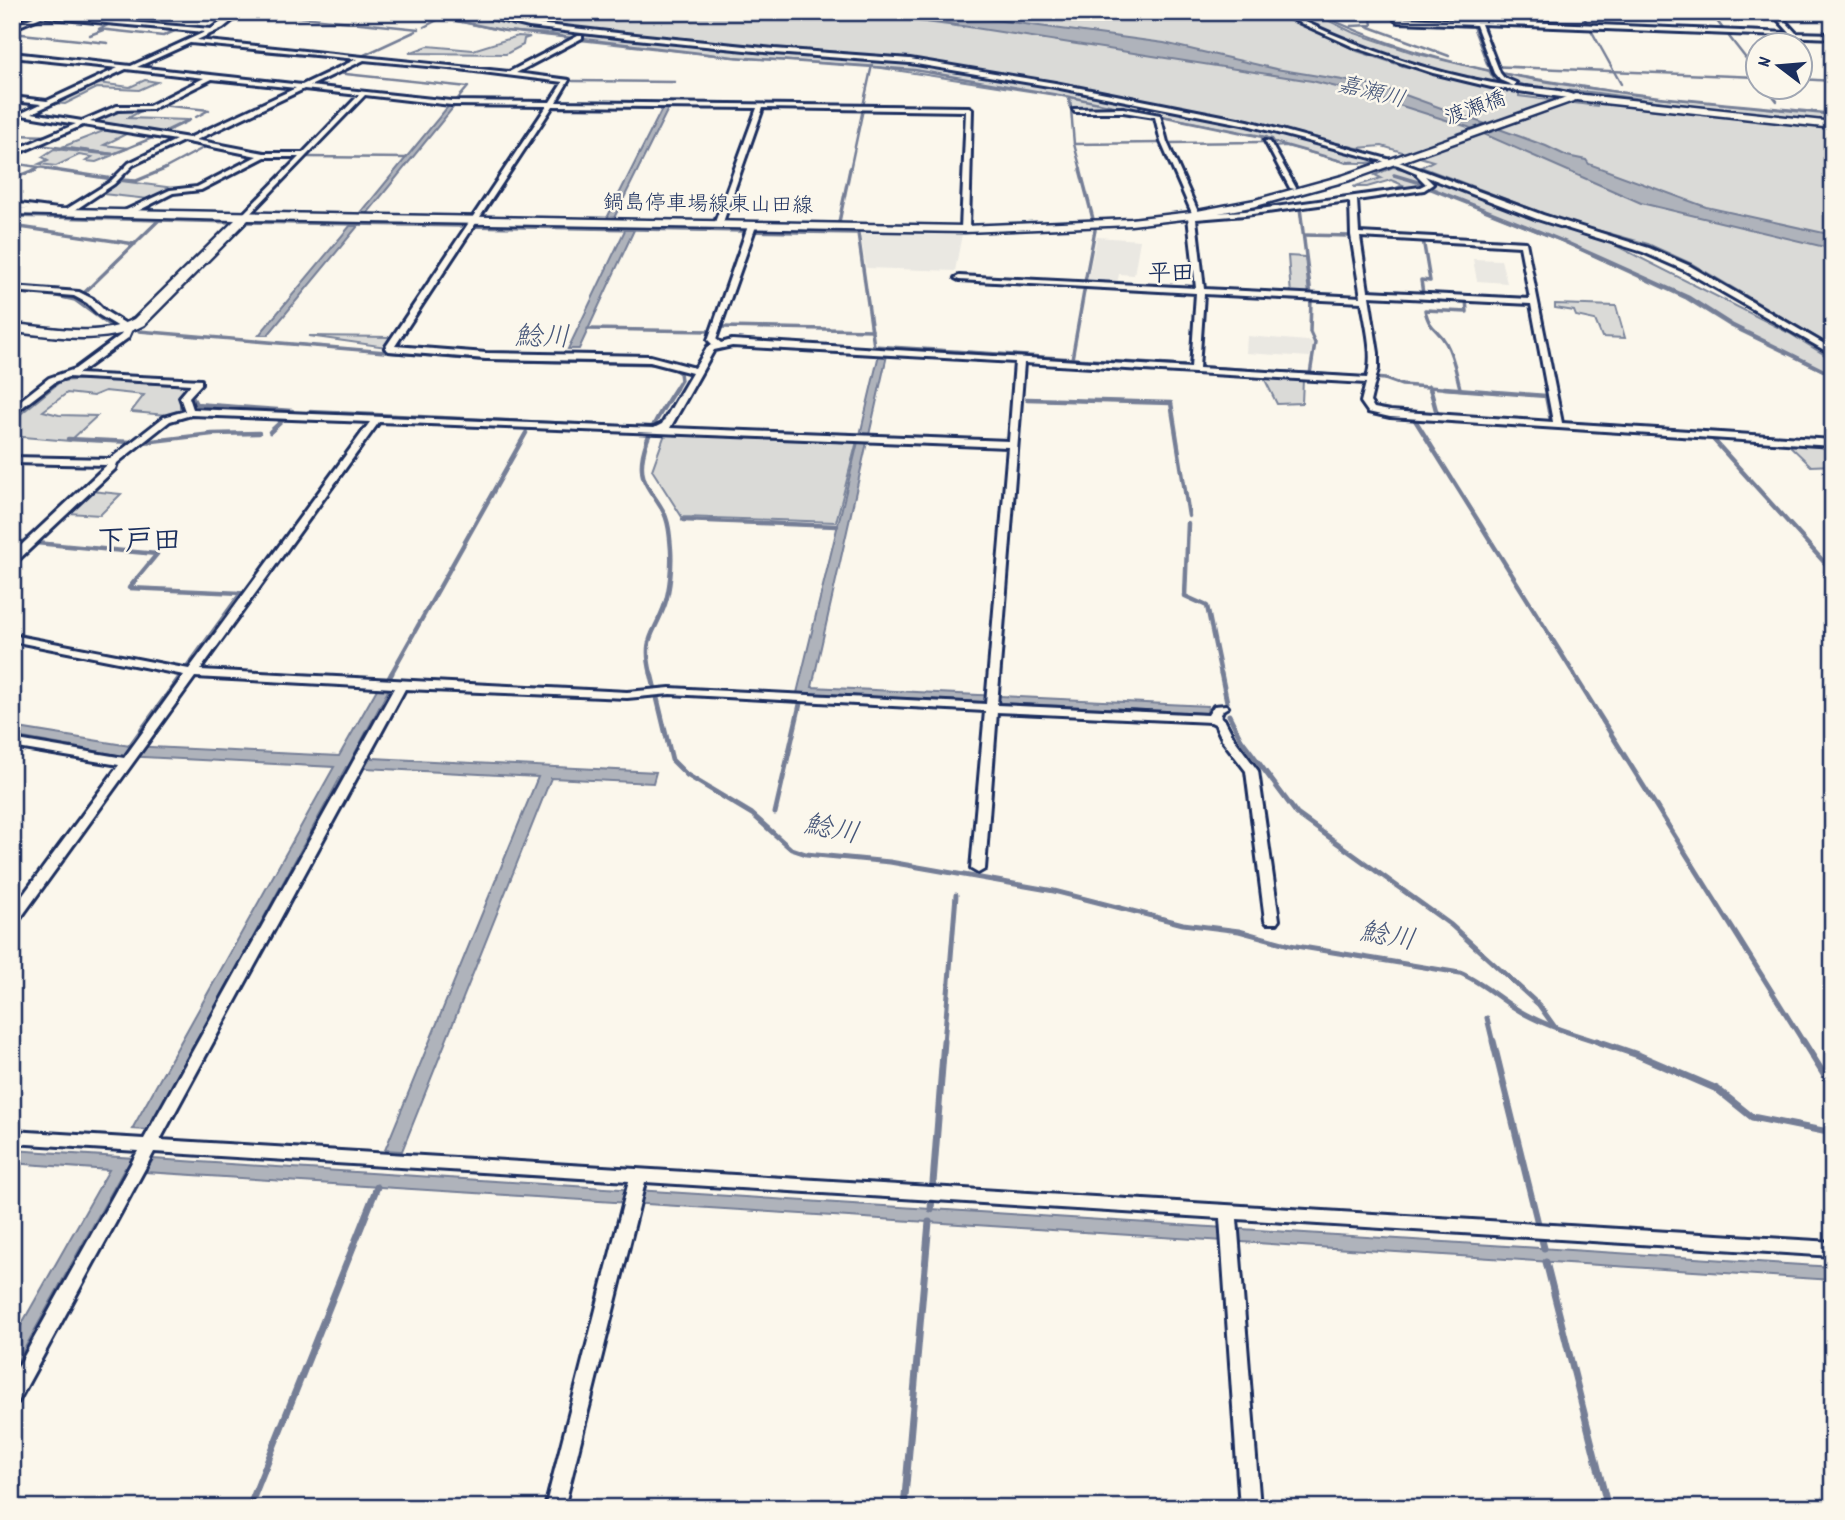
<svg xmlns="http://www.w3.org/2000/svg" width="1845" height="1520" viewBox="0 0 1845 1520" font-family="Dekko,'Klee One',sans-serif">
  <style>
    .built { fill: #eae8e2 }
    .green { fill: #dadad7; stroke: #7a849a; stroke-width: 2 }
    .water { fill: #afb3bb; stroke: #747e96; stroke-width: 2 }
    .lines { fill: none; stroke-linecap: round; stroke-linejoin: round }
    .stream-far4 { stroke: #747e96; stroke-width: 2.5 }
    .stream-far3 { stroke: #747e96; stroke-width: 3.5 }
    .stream-far2 { stroke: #747e96; stroke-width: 4.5 }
    .stream-far1 { stroke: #747e96; stroke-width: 5 }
    .stream { stroke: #747e96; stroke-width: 7 }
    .street-casing { stroke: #1b2f5e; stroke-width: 6 }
    .secondary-casing { stroke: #1b2f5e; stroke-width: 5 }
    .street { fill: #fbf7ec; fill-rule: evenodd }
    .secondary { fill: #fbf7ec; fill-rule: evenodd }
    .labels { text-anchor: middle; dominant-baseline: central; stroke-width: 5; stroke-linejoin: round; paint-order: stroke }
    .far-street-label { font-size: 21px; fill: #1b2f5e; stroke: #fbf7ec }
    .far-water-label { font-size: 23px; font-style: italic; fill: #47577a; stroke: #fbf7ec }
    .far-neighbourhood-label { font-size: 23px; font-weight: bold; fill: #1b2f5e; stroke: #fbf7ec }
    .water-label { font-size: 28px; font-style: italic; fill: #47577a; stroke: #fbf7ec }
    .neighbourhood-label { font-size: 28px; font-weight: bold; fill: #1b2f5e; stroke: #fbf7ec }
  </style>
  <rect width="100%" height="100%" fill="#fbf7ec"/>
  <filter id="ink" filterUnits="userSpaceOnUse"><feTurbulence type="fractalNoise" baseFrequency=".0143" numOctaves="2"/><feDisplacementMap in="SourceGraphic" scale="14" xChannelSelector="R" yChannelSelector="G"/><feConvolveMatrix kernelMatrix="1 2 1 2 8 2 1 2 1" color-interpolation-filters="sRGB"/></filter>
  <g filter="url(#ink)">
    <!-- built -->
    <g class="built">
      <polygon points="860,231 962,234 955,271 866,268"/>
      <polygon points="1097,237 1140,240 1134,275 1119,274 1117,284 1087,282"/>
      <polygon points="1473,259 1501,260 1507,283 1477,281"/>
      <polygon points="1247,336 1307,341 1313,342 1310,357 1246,353"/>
    </g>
    <!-- green -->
    <g class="green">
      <path d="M412,12H773L809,16L865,14L963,27L977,14L960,12H1277L1357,51L1403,66L1519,91V96L1597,106L1600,102L1833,127V347L1692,264L1648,244L1564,221L1421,167L1433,161L1382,146L1357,148L1251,121L1058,83L906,59L838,53L953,69L1126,100L1237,123L1377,161C1367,165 1359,162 1348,163L1286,146L1274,147L1267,137L1133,110L1070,108L1068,97L869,66L731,57L579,40L552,34L504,31Z"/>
      <polygon points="1288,12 1311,12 1352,32 1414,53 1489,71 1495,81 1512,87 1397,60 1342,39"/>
      <polygon points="518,36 530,37 524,39 523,45 506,54 409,53 428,46 473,50"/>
      <path d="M1500,73L1635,95L1833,115V122C1754,114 1676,104 1598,93C1566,88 1527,94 1500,73Z"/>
      <polygon points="145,80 157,82 139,90 97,88 65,104 54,103 98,83 130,87"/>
      <polygon points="118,109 141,111 128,118 188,120 161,133 87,123"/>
      <polygon points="106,130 128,133 104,145 129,148 114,154 62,147"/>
      <polygon points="54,149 113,155 96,162 86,161 92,157 79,155 56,166 39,164 48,160 42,157"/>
      <polygon points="1393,167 1428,175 1518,212 1605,240 1789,333 1833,360 1833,376 1730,326 1685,298 1561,241 1432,190 1420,187 1389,191 1403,185 1391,180 1367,187 1353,187 1381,178 1375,175"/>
      <polygon points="121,181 174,188 148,199 103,194"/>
      <polygon points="1288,256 1305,257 1309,295 1291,295"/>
      <polygon points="1555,304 1616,306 1625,338 1602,337 1595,320 1576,316 1574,311 1555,308"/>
      <polygon points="309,336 392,337 386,347"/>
      <polygon points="1263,376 1303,379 1302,403 1277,404"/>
      <polygon points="88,379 190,386 180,397 180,411 167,415 131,412 144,395 105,391 93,396 67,393 43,411 59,415 97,416 70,441 12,436 12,421 61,381"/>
      <polygon points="665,434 857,441 836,522 682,517 652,470"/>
      <polygon points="1785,441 1833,445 1833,465 1811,466"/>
      <polygon points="91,491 121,494 100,515 67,513"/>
    </g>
    <!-- water -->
    <g class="water">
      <polygon points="773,12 936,12 1164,43 1276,69 1367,84 1397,92 1546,146 1567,156 1586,160 1589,164 1706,207 1833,235 1833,249 1641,203 1468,127 1361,93 1312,81 924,20 865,14 809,16"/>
      <polygon points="450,104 456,104 366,215 359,215"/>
      <polygon points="663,107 669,107 613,220 606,220"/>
      <polygon points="350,226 358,226 268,335 259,335"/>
      <polygon points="625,230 634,230 579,349 568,349"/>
      <polygon points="879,354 887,355 869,435 860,435"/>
      <polygon points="858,442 867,442 812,687 1208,706 1207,713 797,693"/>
      <polygon points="377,689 389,689 353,757 656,772 653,783 551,778 402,1151 385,1150 538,777 346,767 148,1130 132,1129 334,767 123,756 12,736 12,727 130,746 339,756"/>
      <polygon points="12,1150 134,1158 129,1168 125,1168 12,1371 12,1341 109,1170 12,1163"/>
      <polygon points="153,1159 1833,1267 1833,1280 146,1172"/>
    </g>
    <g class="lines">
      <!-- stream-far4 -->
      <g class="stream-far4">
        <polyline points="296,12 292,16 419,29"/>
        <polyline points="415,12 506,31 572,38"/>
        <path d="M1316,12C1464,88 1669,97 1833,114"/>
        <polyline points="1351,12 1356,17 1371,19"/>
        <polyline points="1581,12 1621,84"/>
        <polyline points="1710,12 1758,74"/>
        <polyline points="1465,19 1460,14 1468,12"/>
        <polyline points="1426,20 1443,18 1479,21"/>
        <polyline points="232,21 236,18"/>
        <polyline points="1471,21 1488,66 1758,77"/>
        <polyline points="112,23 99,29 163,36 177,30"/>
        <polyline points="1351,26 1372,25 1371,19 1403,19"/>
        <polyline points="1367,26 1449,56"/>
        <polyline points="424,27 441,18"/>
        <polyline points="214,32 229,24"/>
        <polyline points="12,33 108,43"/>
        <polyline points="90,35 103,30"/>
        <polyline points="583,39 733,57 915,70 1070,97 1272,139 1274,142 1345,162 1354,162"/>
        <polyline points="176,44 182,42"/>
        <polyline points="154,55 171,46"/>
        <polyline points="348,55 360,57 416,31"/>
        <polyline points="422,63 458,66"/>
        <polyline points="133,65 148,57"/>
        <polyline points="473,67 509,71"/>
        <polyline points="516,72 566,80"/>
        <polyline points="336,73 468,87 456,101"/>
        <polyline points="1800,79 1833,81"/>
        <polyline points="102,80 128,68"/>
        <polyline points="573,81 675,82"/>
        <polyline points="303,84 355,60"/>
        <polyline points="1767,88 1777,101"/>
        <polyline points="12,97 48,101"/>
        <polyline points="1070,97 1074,144 1081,170"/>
        <polyline points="166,102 160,105 209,110 196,117"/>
        <polyline points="863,106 872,65"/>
        <polyline points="12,119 23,116"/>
        <polyline points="227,120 295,88"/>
        <polyline points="83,126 118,131"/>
        <polyline points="163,133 190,120"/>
        <polyline points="12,135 51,136"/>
        <polyline points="190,137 220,123"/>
        <polyline points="1262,139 1279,170"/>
        <polyline points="1168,143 1264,142"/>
        <polyline points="1074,144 1161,143"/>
        <polyline points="38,145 113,154 157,136"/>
        <polyline points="12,147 27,146"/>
        <polyline points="308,157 406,158"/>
        <polyline points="12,163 58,170"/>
        <polyline points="33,170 41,167"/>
        <polyline points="162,170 207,146"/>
        <polyline points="850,170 863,109"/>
      </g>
      <!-- stream-far3 -->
      <g class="stream-far3">
        <polyline points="47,169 113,179"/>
        <polyline points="1080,169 1093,219"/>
        <polyline points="1278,169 1289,188"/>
        <polyline points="1394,175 1421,183"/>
        <polyline points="12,179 37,169"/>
        <polyline points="1433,189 1563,241 1688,297 1732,325 1833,375"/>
        <polyline points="79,208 121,180 136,181 165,169"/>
        <polyline points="1300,208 1311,296"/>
        <polyline points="12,216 232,222"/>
        <polyline points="247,222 858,233 874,346 1184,366"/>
        <polyline points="839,222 850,169"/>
        <polyline points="13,226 135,244"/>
        <polyline points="1304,235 1350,236"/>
        <polyline points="1419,239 1423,239 1430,281 1421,280 1423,294 1428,294"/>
        <polyline points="1085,282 1095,230"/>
        <polyline points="12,293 48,294 75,300 112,327"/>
        <polyline points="84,293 159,220"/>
        <polyline points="723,327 872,330"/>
        <polyline points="588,329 710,331"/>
        <polyline points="139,331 479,360 659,364"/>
        <polyline points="1072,359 1085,286"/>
        <polyline points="669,366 680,373 681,380 675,390"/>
        <polyline points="1205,367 1363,377 1385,379 1402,385 1467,390"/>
        <polyline points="1310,374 1315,343 1310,332 1311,299"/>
        <polyline points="1429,386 1430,390"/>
        <path d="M1460,388C1456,373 1454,357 1446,343C1437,327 1430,331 1425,310L1467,312L1466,299"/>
        <polyline points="46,390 60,379 84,378 189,384"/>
        <polyline points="197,390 202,385"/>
      </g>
      <!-- stream-far2 -->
      <g class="stream-far2">
        <polyline points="198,388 191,395 196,404 292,411"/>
        <polyline points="1444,388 1546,396 1551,421 1566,423 1833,440"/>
        <polyline points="1027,399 1171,403 1189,516"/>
        <polyline points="12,403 17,403"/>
        <polyline points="309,412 635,427"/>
        <polyline points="1412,412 1437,414 1430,388"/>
        <polyline points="12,417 48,388"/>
        <polyline points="1415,420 1574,674"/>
        <polyline points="270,432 285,418"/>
        <polyline points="1712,438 1833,572"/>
        <polyline points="68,439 132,442"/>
        <polyline points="144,442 212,434 259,433"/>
        <polyline points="683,520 837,526"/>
        <polyline points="1188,523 1185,596 1207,606 1221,674"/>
        <polyline points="36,543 157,554 129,588 241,593 188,666"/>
        <polyline points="391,674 526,433"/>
        <path d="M651,674C642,637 654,636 665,604C670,589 672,565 671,550C670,537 669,520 662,509C650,488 638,482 643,455C648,430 662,410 676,388"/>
      </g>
      <!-- stream-far1 -->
      <g class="stream-far1">
        <path d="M651,673L672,760L687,775L752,814L791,849L806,854L890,862L1054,891L1183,924L1239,931L1290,945L1460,973C1484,983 1502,1002 1525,1014C1549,1027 1576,1035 1602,1043"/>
        <polyline points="1221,673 1227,702"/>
        <polyline points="1573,673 1804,1043"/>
        <polyline points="389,678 392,673"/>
        <polyline points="1229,715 1241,739 1297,814 1451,925 1539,1005 1554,1026"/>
        <polyline points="130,746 180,677"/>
        <polyline points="775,813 800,704"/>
        <polyline points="1487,1018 1493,1043"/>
        <polyline points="944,1043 956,895"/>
      </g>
      <!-- stream -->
      <g class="stream">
        <polyline points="1493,1041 1544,1248"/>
        <polyline points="1597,1041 1638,1055 1717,1089 1752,1117 1833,1133"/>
        <polyline points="1803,1041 1833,1089"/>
        <polyline points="931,1209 944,1041"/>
        <polyline points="1546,1262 1608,1508"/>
        <polyline points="249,1508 377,1187"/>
        <polyline points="904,1508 929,1222"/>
      </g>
      <!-- street casing -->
      <g class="street-casing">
        <g id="street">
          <path d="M12,12L211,29L236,12H243L223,28L197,40L509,72L578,36H582V38L516,73L569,80L556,102L969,107L972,109L969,229L965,231L961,229L966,111L763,108L722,225L718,227L714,225L757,108L553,106L395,346L486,353L650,356L695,368L708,346L713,345L708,340L748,226L752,224L756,226L716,339L721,343L732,340L1191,368L1196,293L959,280L955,278L959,276L1196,288L1188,217L1192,213L1161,142L1155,117L1123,112H1075L1073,109L1123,108L1160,115L1167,142L1199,214L1245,211L1420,187L1426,184L1417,175V173L1398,165L1247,125L1055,87L910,63L774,53L626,38L529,27L465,12H477L529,23L626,34L774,49L910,59L1055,83L1248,121L1402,163L1543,215L1649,248L1690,266L1833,349V355L1684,270L1643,252L1537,219L1425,176L1433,184L1424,190L1357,200L1359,233L1526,242L1562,423L1833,440V446L1390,417L1368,412L1361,402L1366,383L1024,363L997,705L1208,715L1214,706L1226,705L1228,707L1223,710L1220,717L1224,719L1235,740L1258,771L1279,920L1277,923H1267L1265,920L1246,771L1223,741L1215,724L1211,722L997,712L985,869L978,873L971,869L985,711L670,694L627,698L405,689L160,1140L1833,1242V1256L1237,1219L1260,1508H1240L1220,1218L645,1182L564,1508H545L629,1181L154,1152L18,1402L12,1404V1378L138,1151L12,1143V1131L144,1139L394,688L195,677L17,923L12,925V910L119,765L12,747V739L124,758L184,675L12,641V635L189,669L370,422L191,415L170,421L117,463L115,469L16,562L12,563V554L107,465L12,463V457L110,459L164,417L185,411L180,397L191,384L68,377L55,382L12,415V407L49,378L75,369L121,335L124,330L99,315L87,303L74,296L12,291V287L79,292L93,299L105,311L131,327L132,329L128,338L78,374L201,380V384L189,397L193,409L654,428L662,424L692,373L650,362L486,359L389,351L385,348L547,106L451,105L365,95L245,219L241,217L242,215L299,157H265L201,190L173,193L128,216H122V212L170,190L197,187L257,156L183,141L133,165L114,184L69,214L12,207V203L65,210L110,182L129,163L176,140L83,125L12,156V151L76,124L22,115V113L41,104L12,101V97L47,101L118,68L12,57V53L131,66L205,32L41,17L12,29V25L34,17L12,15ZM190,43L357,59L302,85L137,67ZM364,60L459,69L563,82L550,102L451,101L310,86ZM126,69L204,78L149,106H117L82,121L32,113ZM212,79L296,88L189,138L90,122L118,110L152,109ZM304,89L359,95L303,153H264L196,140ZM1348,201L1350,202L1351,235L1361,297L1204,289L1196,219L1245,215ZM1360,237L1520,246L1530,299L1368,291ZM1204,294L1362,302C1366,327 1374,354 1367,378L1199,368ZM1369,296L1531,304L1553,422L1390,411L1374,408L1370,402L1378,369V353ZM732,346L1015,362L1009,441L670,428L714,350ZM379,422L1008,447L986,704L670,688L627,692L200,670Z"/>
          <path d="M1276,12H1284C1342,40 1403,64 1467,78C1483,81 1498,85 1515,86C1535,89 1560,88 1578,97L1575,99L1491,87L1433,73L1354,47Z"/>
          <polygon points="1398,12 1404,12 1401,18 1475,21 1471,12 1477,12 1480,20 1790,33 1771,12 1777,12 1796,33 1833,34 1833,38 1481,24 1500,73 1504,78 1516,83 1514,86 1500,80 1494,73 1476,25 1398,22 1395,20"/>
          <polygon points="1265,141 1270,142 1296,188 1295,189 1290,188"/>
        </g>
      </g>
      <!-- secondary casing -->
      <g class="secondary-casing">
        <path id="secondary" d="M1575,94L1833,122V128L1576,100L1350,180L1256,206L1192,218L1131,225L965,232L248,220L144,325C103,346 56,336 12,332V324C52,327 98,339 134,319L235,220L12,214V208L965,226L1131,219L1192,212L1255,200L1342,176Z"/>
      </g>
      <!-- street -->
      <use href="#street" class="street"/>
      <!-- secondary -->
      <use href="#secondary" class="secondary"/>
    </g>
  </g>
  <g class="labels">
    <!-- far-street labels -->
    <g class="far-street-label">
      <text transform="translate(1476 110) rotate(-20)">渡瀬橋</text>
      <text transform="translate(708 206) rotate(1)">鍋島停車場線東山田線</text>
    </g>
    <!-- far-water labels -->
    <g class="far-water-label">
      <text transform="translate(1371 94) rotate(14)">嘉瀬川</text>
    </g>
    <!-- far-neighbourhood labels -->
    <g class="far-neighbourhood-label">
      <text x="1171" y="275">平田</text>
    </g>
    <!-- water labels -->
    <g class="water-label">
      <text transform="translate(542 340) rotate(1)">鯰川</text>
      <text transform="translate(831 832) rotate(11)">鯰川</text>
      <text transform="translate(1387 939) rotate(10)">鯰川</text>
    </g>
    <!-- neighbourhood labels -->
    <g class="neighbourhood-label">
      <text x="139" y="544">下戸田</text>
    </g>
  </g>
  <!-- margin -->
  <rect width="1845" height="1520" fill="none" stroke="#fbf7ec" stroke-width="42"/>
  <rect x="21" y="21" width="1803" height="1478" fill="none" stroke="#1b2f5e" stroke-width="2.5" filter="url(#ink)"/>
  <!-- north arrow -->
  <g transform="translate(1779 66) rotate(286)"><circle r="33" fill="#fbf7ec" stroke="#a1a7b3" stroke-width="2"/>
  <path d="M0-5L12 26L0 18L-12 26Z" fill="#1b2f5e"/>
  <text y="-10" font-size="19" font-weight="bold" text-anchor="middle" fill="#1b2f5e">N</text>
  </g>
</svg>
